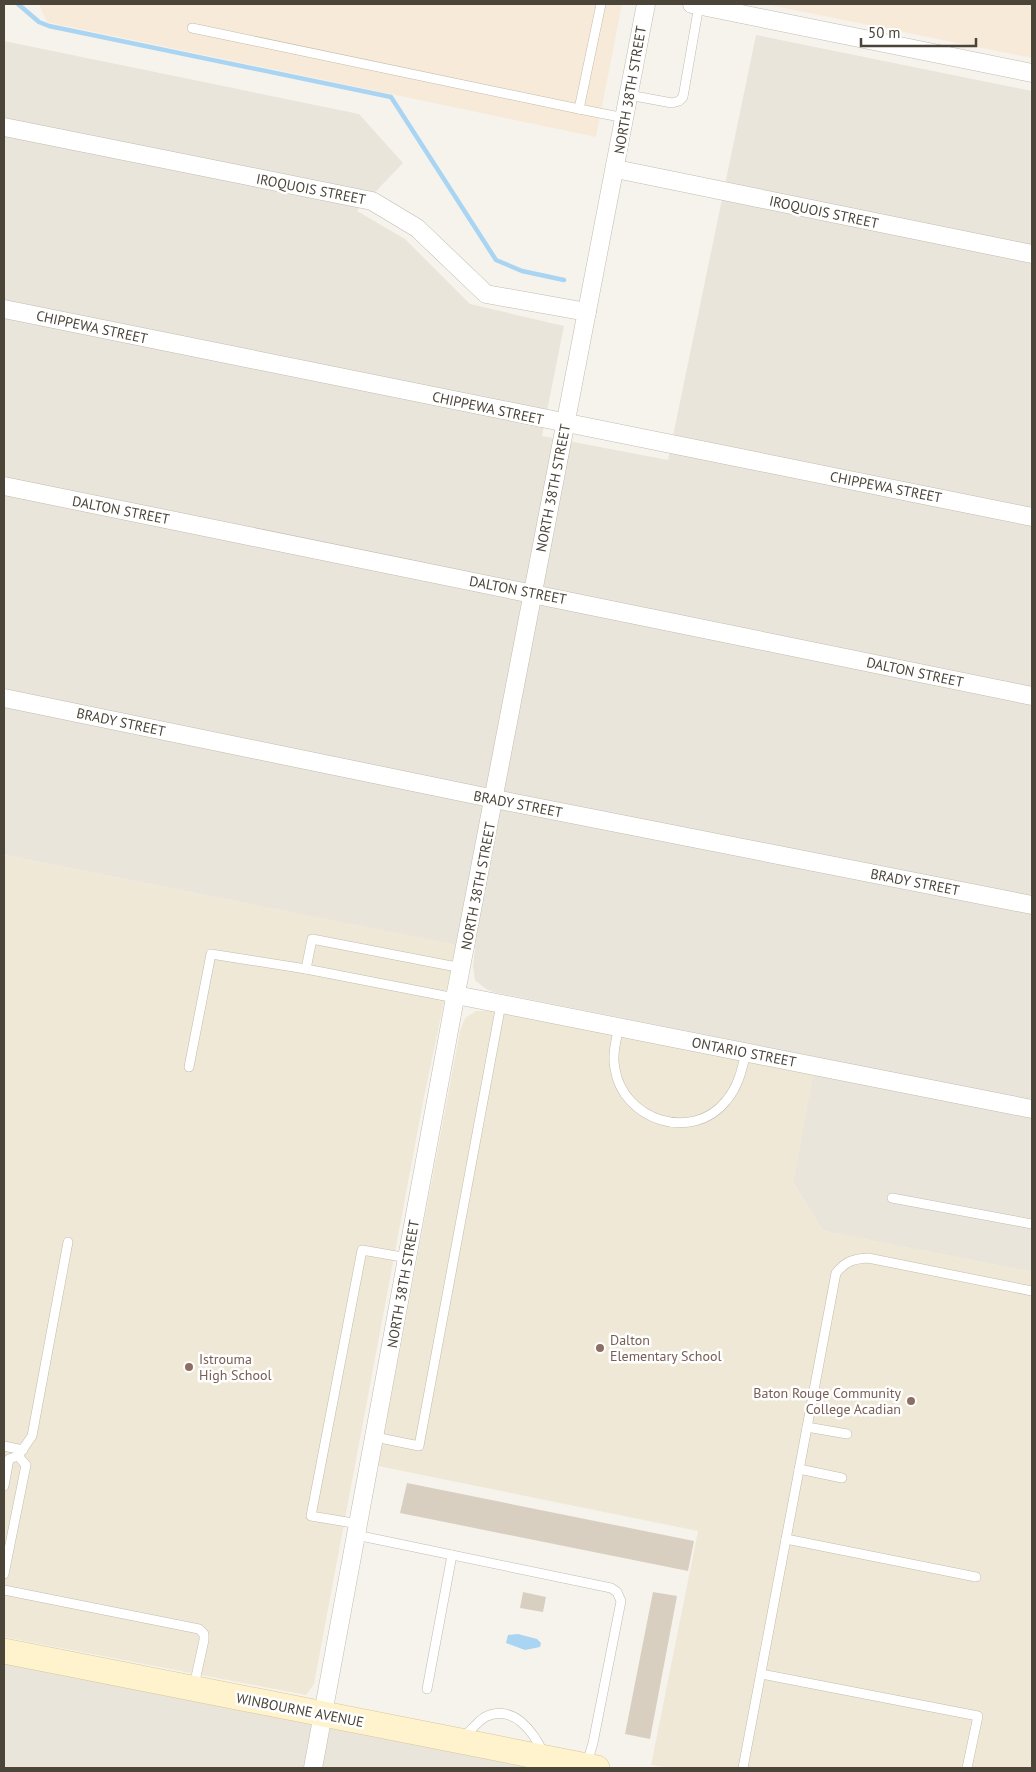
<svg xmlns="http://www.w3.org/2000/svg" width="1036" height="1772" viewBox="0 0 1036 1772" font-family="'PT Sans',sans-serif">
  <style>
    .residential { fill: #eae5da }
    .commercial { fill: #f7ead8 }
    .education { fill: #efe8d6 }
    .water { fill: #a9d4f2 }
    .lines { fill: none; stroke-linecap: round; stroke-linejoin: round }
    .stream { stroke: #a9d4f2; stroke-width: 4.5 }
    .building { fill: #d8cfc1 }
    .lane-casing { stroke: #c2bbae; stroke-width: 10 }
    .street-casing { stroke: #c2bbae; stroke-width: 19 }
    .secondary-casing { stroke: #d6c79b; stroke-width: 26 }
    .lane { stroke: #fff; stroke-width: 9 }
    .street { stroke: #fff; stroke-width: 18 }
    .secondary { stroke: #fff3cd; stroke-width: 25 }
    .education-dot { fill: #8d6e63; stroke: #fff; stroke-width: 2 }
    .labels { text-anchor: middle; dominant-baseline: central; stroke-width: 5; stroke-linejoin: round; paint-order: stroke }
    .street-label { font-size: 14px; fill: #4b4439; stroke: #fff }
    .education-label { font-size: 14px; fill: #785e54; stroke: #fff; text-anchor: start }
  </style>
  <rect width="100%" height="100%" fill="#f6f3ec"/>
  <!-- residential -->
  <g class="residential">
    <polygon points="756,35 1032,91 1032,1272 823,1231 793,1182 816,1057 493,992 486,989 475,980 473,966 475,949 4,855 4,41 359,114 403,163 357,211 405,239 470,304 564,326 542,436 668,460"/>
    <polygon points="4,1652 591,1768 4,1768"/>
  </g>
  <!-- commercial -->
  <g class="commercial">
    <polygon points="39,4 622,4 596,137 47,22"/>
    <polygon points="765,4 1032,4 1032,58"/>
  </g>
  <!-- education -->
  <g class="education">
    <polygon points="4,855 456,945 424,1097 314,1684 306,1695 4,1637"/>
    <polygon points="476,1011 490,1011 813,1075 793,1182 823,1231 1032,1272 1032,1768 670,1768 651,1765 698,1531 378,1466 460,1031 465,1018"/>
  </g>
  <!-- water -->
  <polygon class="water" points="518,1634 537,1639 541,1643 540,1647 525,1650 506,1643 508,1635"/>
  <g class="lines">
    <!-- stream -->
    <polyline class="stream" points="18,4 39,22 49,26 391,97 496,260 522,271 564,280"/>
  </g>
  <!-- building -->
  <g class="building">
    <polygon points="407,1483 694,1541 688,1571 400,1513"/>
    <polygon points="523,1592 546,1597 543,1612 520,1608"/>
    <polygon points="653,1592 677,1596 650,1739 625,1734"/>
  </g>
  <g class="lines">
    <!-- lane casing -->
    <g class="lane-casing">
      <g id="lane">
        <polyline points="192,28 579,109 601,4"/>
        <polyline points="629,95 672,103 679,101 683,97 699,5"/>
        <polyline points="579,109 625,118"/>
        <polyline points="455,998 306,969 312,939 462,968"/>
        <path d="M619,1027C616,1040 612,1055 615,1069C623,1120 692,1143 726,1101C738,1087 742,1070 746,1052"/>
        <polyline points="189,1067 211,954 306,969"/>
        <polyline points="892,1198 1032,1224"/>
        <polyline points="807,1427 847,1434"/>
        <polyline points="375,1437 419,1446 501,1004"/>
        <polyline points="4,1446 23,1450"/>
        <polyline points="18,1456 32,1436 68,1242"/>
        <polyline points="799,1469 842,1478"/>
        <polyline points="4,1486 9,1459 18,1456 26,1465 4,1574"/>
        <polyline points="359,1524 311,1516 362,1250 408,1258"/>
        <polyline points="356,1535 611,1588 617,1592 621,1601 593,1743 587,1763"/>
        <polyline points="786,1539 976,1577"/>
        <polyline points="4,1590 199,1629 204,1634 204,1640 194,1686"/>
        <polyline points="761,1674 978,1716 967,1768"/>
        <polyline points="427,1689 452,1555"/>
        <path d="M462,1738C470,1732 477,1722 485,1717C514,1703 534,1733 544,1754"/>
        <path d="M743,1768L836,1273C846,1261 853,1259 868,1258L1032,1291"/>
      </g>
    </g>
    <!-- street casing -->
    <g class="street-casing">
      <g id="street">
        <polyline points="692,4 1032,73"/>
        <polyline points="4,127 372,201 417,228 486,294 587,312"/>
        <polyline points="616,169 1032,254"/>
        <polyline points="4,309 1032,517"/>
        <polyline points="4,486 1032,696"/>
        <polyline points="4,698 495,799 1032,905"/>
        <polyline points="456,995 1032,1109"/>
        <polyline points="313,1768 455,998 646,4"/>
      </g>
    </g>
    <!-- secondary casing -->
    <g class="secondary-casing">
      <polyline id="secondary" points="4,1651 597,1768"/>
    </g>
    <!-- lane -->
    <use href="#lane" class="lane"/>
    <!-- street -->
    <use href="#street" class="street"/>
    <!-- secondary -->
    <use href="#secondary" class="secondary"/>
  </g>
  <!-- markers -->
  <g class="education-dot">
    <circle cx="600" cy="1348" r="5"/>
    <circle cx="189" cy="1367" r="5"/>
    <circle cx="911" cy="1401" r="5"/>
  </g>
  <g class="labels">
    <!-- street labels -->
    <g class="street-label">
      <text transform="translate(630 90) rotate(-80)">NORTH 38TH STREET</text>
      <text transform="translate(311 189) rotate(11)">IROQUOIS STREET</text>
      <text transform="translate(824 212) rotate(12)">IROQUOIS STREET</text>
      <text transform="translate(92 327) rotate(12)">CHIPPEWA STREET</text>
      <text transform="translate(488 408) rotate(12)">CHIPPEWA STREET</text>
      <text transform="translate(886 487) rotate(11)">CHIPPEWA STREET</text>
      <text transform="translate(553 488) rotate(-79)">NORTH 38TH STREET</text>
      <text transform="translate(121 510) rotate(11)">DALTON STREET</text>
      <text transform="translate(518 590) rotate(11)">DALTON STREET</text>
      <text transform="translate(915 672) rotate(12)">DALTON STREET</text>
      <text transform="translate(121 722) rotate(12)">BRADY STREET</text>
      <text transform="translate(518 804) rotate(11)">BRADY STREET</text>
      <text transform="translate(915 882) rotate(11)">BRADY STREET</text>
      <text transform="translate(478 886) rotate(-79)">NORTH 38TH STREET</text>
      <text transform="translate(744 1052) rotate(11)">ONTARIO STREET</text>
      <text transform="translate(403 1284) rotate(-80)">NORTH 38TH STREET</text>
      <text transform="translate(300 1710) rotate(11)">WINBOURNE AVENUE</text>
    </g>
    <!-- education labels -->
    <g class="education-label">
      <text x="610" y="1340">Dalton<tspan x="610" dy="16">Elementary School</tspan></text>
      <text x="199" y="1359">Istrouma<tspan x="199" dy="16">High School</tspan></text>
      <text x="901" y="1393" text-anchor="end">Baton Rouge Community<tspan x="901" dy="16">College Acadian</tspan></text>
    </g>
  </g>
  <!-- border -->
  <rect width="1036" height="1772" fill="none" stroke="#4b4439" stroke-width="10"/>
  <!-- scale -->
  <path d="M861 38v8h115v-8" fill="none" stroke="#4b4439" stroke-width="2.5"/>
  <text x="868" y="38" font-size="15" fill="#4b4439" stroke="#ffffff" stroke-width="4" paint-order="stroke">50 m</text>
</svg>
